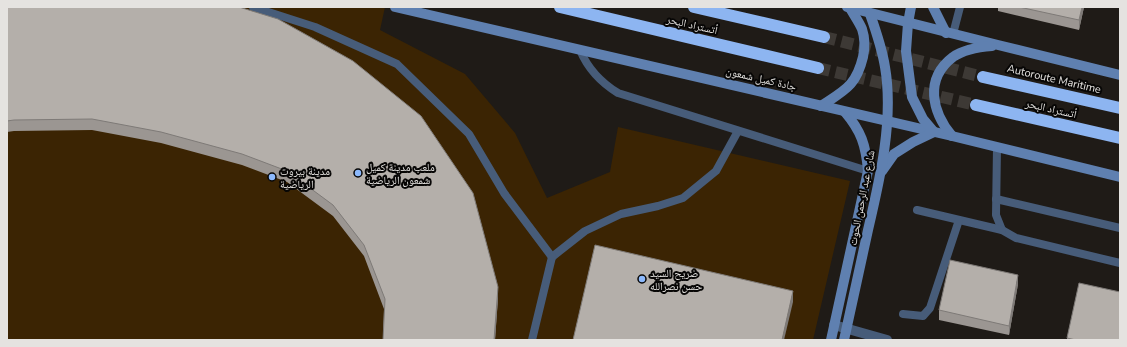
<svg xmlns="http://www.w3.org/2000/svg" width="1127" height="347" viewBox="0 0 1127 347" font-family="'Nunito Sans','Noto Naskh Arabic',sans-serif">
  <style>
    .green { fill: #3b2403 }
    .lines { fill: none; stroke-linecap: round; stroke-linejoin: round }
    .highway-tunnel { stroke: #3d3935; stroke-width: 12; stroke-dasharray: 12 6; stroke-linecap: butt }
    .lane { stroke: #475c79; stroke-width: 8 }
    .street { stroke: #475c79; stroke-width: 10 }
    .secondary { stroke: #5f80b0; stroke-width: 10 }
    .highway { stroke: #8db5f1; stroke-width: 12 }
    .wall { fill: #9b9692 }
    .shaded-wall { fill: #7e7a77 }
    .building { fill: #b4afaa; stroke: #7e7a77 }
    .poi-dot { fill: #8cb9fc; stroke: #070605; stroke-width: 1.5 }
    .labels { text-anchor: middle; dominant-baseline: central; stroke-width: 4; stroke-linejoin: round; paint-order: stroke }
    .street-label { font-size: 11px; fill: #e5e3e0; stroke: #070605 }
    .poi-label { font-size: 11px; fill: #e5e3e0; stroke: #070605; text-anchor: start }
  </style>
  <rect width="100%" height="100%" fill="#1f1b17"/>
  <!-- green -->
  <polygon class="green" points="7,7 385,7 380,30 465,74 515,133 547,198 610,172 618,127 850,181 813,340 7,340"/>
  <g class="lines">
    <!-- highway-tunnel -->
    <g class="highway-tunnel">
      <polyline points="824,37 983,77"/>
      <polyline points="818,68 976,105"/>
    </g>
    <!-- lane -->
    <g class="lane">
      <polyline points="253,7 315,27 397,64 469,134 504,193 552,257 585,231 621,214 658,206 683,198 716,171 738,131"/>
      <polyline points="953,34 960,7"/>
      <path d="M580,50C588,69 600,82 618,93L868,171"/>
      <polyline points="997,147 996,215 1002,230 1016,238 1120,263"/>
      <polyline points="996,199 1120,228"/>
      <polyline points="917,210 1002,230"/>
      <polyline points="903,314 923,316 930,308 959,220"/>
      <polyline points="532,340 552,257"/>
    </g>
    <!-- street -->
    <polyline class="street" points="834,325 887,340"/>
    <!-- secondary -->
    <g class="secondary">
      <polyline points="395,7 952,136 1120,177"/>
      <polyline points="847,7 998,45 1120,75"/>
      <polyline points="933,7 946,33"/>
      <path d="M821,106C845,90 856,86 863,57C865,48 865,38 862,29C859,22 854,15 850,8"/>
      <path d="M952,136C932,112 924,79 953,57C963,50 979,47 992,46"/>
      <polyline points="882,171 894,154 913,142 934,132 923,119 912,97 906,51 908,23 911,7"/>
      <path d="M831,340L868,171C866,145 861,131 845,112"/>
      <path d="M844,340C852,303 860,266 868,230C880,179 894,119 885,67C882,48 876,31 870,14"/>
    </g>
    <!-- highway -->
    <g class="highway">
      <polyline points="560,7 818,68"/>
      <polyline points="694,7 824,37"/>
      <polyline points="983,77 1120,108"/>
      <polyline points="976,105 1120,138"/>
    </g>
  </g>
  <!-- wall -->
  <g class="wall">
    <polygon points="7,7 239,7 498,298 495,340 383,340 384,309 364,256 333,216 287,182 242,165 161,143 92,130 14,131 7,132"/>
    <polygon points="998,7 1084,7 1079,30 998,11"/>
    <polygon points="1018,284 1009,335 939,320 939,310"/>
    <polygon points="1067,338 1120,340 1067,340"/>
  </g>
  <!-- shaded-wall -->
  <g class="shaded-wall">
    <polygon points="1082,7 1084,7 1079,30 1079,20"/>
    <polygon points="1018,275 1018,284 1009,335 1009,326"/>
    <polygon points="498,287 498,298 495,340 494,340"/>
    <polygon points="793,291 793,302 784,340 782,340"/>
  </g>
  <!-- building -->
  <g class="building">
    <polygon points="7,7 239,7 278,19 353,61 421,116 473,193 498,287 494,340 383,340 385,299 364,245 333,205 287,171 242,154 161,132 92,119 14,120 7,121"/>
    <polygon points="1019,7 1082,7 1079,20"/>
    <polygon points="595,245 793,291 782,340 573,340"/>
    <polygon points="950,260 1018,275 1009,326 939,310"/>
    <polygon points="1079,283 1120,292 1120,340 1076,340 1067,338"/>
  </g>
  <!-- markers -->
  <g class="poi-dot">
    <circle cx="358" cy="173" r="4"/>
    <circle cx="272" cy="177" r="4"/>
    <circle cx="642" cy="279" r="4"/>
  </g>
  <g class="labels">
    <!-- street labels -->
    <g class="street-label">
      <text transform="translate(692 25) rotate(13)">أتستراد البحر</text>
      <text transform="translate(761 79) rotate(13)">جادة كميل شمعون</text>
      <text transform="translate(1054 79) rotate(13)">Autoroute Maritime</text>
      <text transform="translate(1051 109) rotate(13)">أتستراد البحر</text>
      <text transform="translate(862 198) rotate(-79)">شارع عبد الرحمن الحوت</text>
    </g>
    <!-- poi labels -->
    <g class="poi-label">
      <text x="366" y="167">ملعب مدينة كميل<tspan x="366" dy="13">شمعون الرياضية</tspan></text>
      <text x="280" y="171">مدينة بيروت<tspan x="280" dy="13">الرياضية</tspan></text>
      <text x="650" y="273">ضريح السيد<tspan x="650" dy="13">حسن نصرالله</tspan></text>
    </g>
  </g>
  <!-- border -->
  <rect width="1127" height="347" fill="none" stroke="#e5e3e0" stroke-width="16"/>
</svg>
